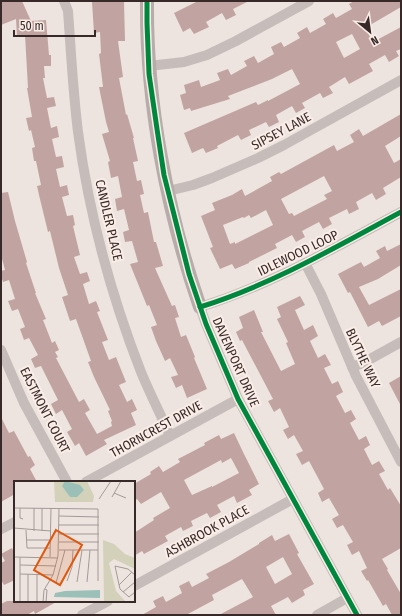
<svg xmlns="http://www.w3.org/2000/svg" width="402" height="616" viewBox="0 0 402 616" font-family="'Fira Sans Condensed',sans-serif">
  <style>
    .building { fill: #c1a4a1; fill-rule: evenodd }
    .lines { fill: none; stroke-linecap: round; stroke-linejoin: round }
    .street { stroke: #c6bcb9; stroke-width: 10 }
    .secondary { stroke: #b7aca9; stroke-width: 14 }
    .cycleway-casing { stroke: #faede7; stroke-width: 8 }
    .cycleway { stroke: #00873e; stroke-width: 5 }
    .labels { text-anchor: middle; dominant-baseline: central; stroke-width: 4; stroke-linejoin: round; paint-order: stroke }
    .street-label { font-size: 13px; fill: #372927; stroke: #faede7 }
    .inset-road { fill: none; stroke: #a49996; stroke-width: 1 }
    .view { fill: #df570d; fill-opacity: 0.15; stroke: #df570d; stroke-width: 2 }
    .inset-edge { fill: none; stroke: #372927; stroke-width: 2 }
  </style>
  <rect width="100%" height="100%" fill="#ede4e0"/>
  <!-- building -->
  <g class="building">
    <polygon points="1,1 22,1 31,21 46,20 49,55 51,55 51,66 44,66 45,78 43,78 47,98 54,97 56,106 47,108 51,128 57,126 59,137 52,139 56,157 62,156 64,167 56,169 60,187 67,185 69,195 62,197 67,216 73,215 75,225 73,226 80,255 74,257 80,274 87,272 90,281 83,284 89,304 96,301 100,311 97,312 108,340 102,342 109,360 116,357 126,382 119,385 127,402 132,399 137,410 131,413 136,425 104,440 107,444 86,456 79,443 75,446 67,432 72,429 62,410 56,414 51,404 58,400 41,366 35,368 31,359 38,355 29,338 24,340 20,329 25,327 18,309 12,311 8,301 15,299 9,280 3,282 1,276 1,271 5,270 1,255 1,193 8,192 15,221 27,262 26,263 36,293 35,293 46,319 43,320 52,343 55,341 59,350 55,352 58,357 56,358 79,402 84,399 90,410 85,413 97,434 112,426 111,422 112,421 108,411 110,410 94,377 88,362 91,361 76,319 70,321 62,297 68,295 59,268 50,231 48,232 39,195 37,186 41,185 36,161 34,161 32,148 35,147 31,130 29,131 26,118 32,117 27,88 28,88 25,35 17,36 16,19 1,25"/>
    <polygon points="99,1 124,1 125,41 118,41 123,77 119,78 126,115 127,114 134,138 133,138 138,161 133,162 137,181 141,180 144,194 140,195 144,213 148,212 154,242 156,242 163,266 155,268 172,306 175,305 179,317 175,318 181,337 186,335 195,357 194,358 207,389 187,398 182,385 176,388 171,377 178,375 170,358 165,361 156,341 151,327 157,325 149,305 147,306 130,264 138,262 132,241 125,242 123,232 129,230 124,209 117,211 115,199 122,197 118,176 111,178 108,162 110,161 102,134 109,132 106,122 99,87 103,87 99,54 101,53 100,32 94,33 92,2"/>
    <polygon points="198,1 249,1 233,9 236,15 226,20 222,13 206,22 209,27 194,34 190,28 183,32 174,13"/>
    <path d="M354,1H401V7L365,28L373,42L401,27V49L396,51L399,56L389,62L385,55L369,64L373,71L349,84L345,77L329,87L333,93L323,98L320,93L302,103L305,108L296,113L292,106L276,115L279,122L269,127L266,122L249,130L251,135L241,140L238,135L217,146L218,148L206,153L203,148L192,153L184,133L256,102L258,105L268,100V101L300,84L292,69L272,79L228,96L230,99L191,111L190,108L184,110L180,95L186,93L184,85L199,80L201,87L220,80L217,73L228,69L231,75L247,66L244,61L254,56L258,63L274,54L271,47L281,42L284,47L300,38L297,33L307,27L310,33L326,24L323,19L333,13L336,18L352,9L349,4ZM352,34L360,49L344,58L336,42Z"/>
    <path d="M401,114V136L385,146L394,163L401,159V177L383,188L386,194L376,200L372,193L356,202L359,209L349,214L347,209L329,218L332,224L323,229L319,222L302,231L305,237L296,242L292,235L275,244L277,248L249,262V263L235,269L232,264L220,269L210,248L213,247L201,216L215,210L212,203L232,195L242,189L245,196L272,181L270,177L279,172L281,174L334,145L337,151L354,142L350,135L359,129L363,136ZM324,176L332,191L324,195L327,199L294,216L292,213L289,214L281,199ZM266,210L273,225L235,244V242L230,244L223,225L243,217L244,218L249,215L251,218Z"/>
    <polygon points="401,244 401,265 378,279 359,287 369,305 401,289 401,316 382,326 379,321 368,327 350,292 348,293 338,274 361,262 364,267 380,258 376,251 385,246 387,251"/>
    <polygon points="300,296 305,305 295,310 304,330 313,325 318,336 310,341 318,358 325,354 331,365 324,368 332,384 338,381 343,392 336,396 345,413 351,410 356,419 350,423 359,440 366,436 370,445 364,449 372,465 379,461 385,471 379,474 388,490 390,488 401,506 401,548 382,559 388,569 387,570 401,594 401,615 392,615 386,604 383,606 368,580 367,581 361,571 367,568 359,551 352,555 347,545 353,542 343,525 337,528 332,519 339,515 329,498 322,502 318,493 324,489 309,461 302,465 296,454 303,451 294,435 288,439 283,430 289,427 280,408 274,412 268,401 273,399 242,340 240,341 236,332 243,328 239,317 254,310 263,332 261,332 281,371 295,364 286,343 288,342 277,319 281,317 277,307"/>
    <polygon points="401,376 401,406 389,383"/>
    <polygon points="1,417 9,433 14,431 28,457 30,456 35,465 30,469 37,482 15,482 15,494 1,502"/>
    <path d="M234,433L243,452L259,484L249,490L252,495L237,503L234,496L217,505L221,512L210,518L207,513L191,521L193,526L183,531L181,527L165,536L168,541L144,554L142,551L134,556V533L154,520L153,518L170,508L161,492L141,504L137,499L134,501V484L151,474L150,472L159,466L163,472L180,462L178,459L205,445L204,443L219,435L221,439ZM231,458L239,473L212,487V486L192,495L184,480L221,460L222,463Z"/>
    <path d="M289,534L299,553L297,554L314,584L303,590L305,595L292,603L288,597L271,606L276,615H219L253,597L242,579L212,595L214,600L186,615H142L156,607L153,601L163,596L166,602L182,593L179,586L189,581L192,587L209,578L206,574L229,562L259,544V543L272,535L275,541ZM283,557L292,574L275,584L266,567Z"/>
    <polygon points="12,548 15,555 15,580 4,585 1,580 1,563 5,561 1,554"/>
    <polygon points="7,601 58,601 35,614 34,611 27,615 1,615 1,604"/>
  </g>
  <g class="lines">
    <!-- street -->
    <g class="street">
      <path d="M64,1L68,11C71,52 73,92 78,132C89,214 111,295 141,372C150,394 161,415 170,436"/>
      <polyline points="149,66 184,62 207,55 236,41 309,1"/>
      <polyline points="168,191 193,185 212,178 258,158 284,145 401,80"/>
      <polyline points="305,263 321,294 356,376 401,462"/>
      <polyline points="1,350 24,403 67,482"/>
      <polyline points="352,367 363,363 401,342"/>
      <polyline points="86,482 238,399"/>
      <polyline points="1,529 15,522"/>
      <polyline points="134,586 293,499"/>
      <polyline points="82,615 108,601"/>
      <polyline points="317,615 347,598"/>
      <path d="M357,615L238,399L206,324L200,307C271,285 336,247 401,212"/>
    </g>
    <!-- secondary -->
    <path class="secondary" d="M147,1C146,103 167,211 200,307"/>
    <!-- cycleway casing -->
    <g class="cycleway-casing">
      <g id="cycleway">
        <polyline points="147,1 147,23 149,74 157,129 164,175 189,274 206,324 238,399 357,615"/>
        <path d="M200,307C271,285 336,247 401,212"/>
      </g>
    </g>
    <!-- cycleway -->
    <use href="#cycleway" class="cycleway"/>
  </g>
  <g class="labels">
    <!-- street labels -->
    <g class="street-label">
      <text transform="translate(281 131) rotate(-28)">SIPSEY LANE</text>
      <text transform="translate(109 220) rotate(77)">CANDLER PLACE</text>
      <text transform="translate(298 253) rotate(-26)">IDLEWOOD LOOP</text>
      <text transform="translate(363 358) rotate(65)">BLYTHE WAY</text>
      <text transform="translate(236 362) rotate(66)">DAVENPORT DRIVE</text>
      <text transform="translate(45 410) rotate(63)">EASTMONT COURT</text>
      <text transform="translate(156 429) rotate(-29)">THORNCREST DRIVE</text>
      <text transform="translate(207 531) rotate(-29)">ASHBROOK PLACE</text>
    </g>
  </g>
  <!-- overview -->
  <g transform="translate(14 481)">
    <rect width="121" height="121" fill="#ede4e0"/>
    <path d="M40,0H73L80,15L79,21H41ZM89,59L100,63L111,73L121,77V88L100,78L95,82L102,110L112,121L90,120Z" fill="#d3d1ba"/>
    <path d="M51,0L66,4L70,9L63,16H56L48,5ZM51,110L86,109V117L40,116L41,112Z" fill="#9bc0b8"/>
    <path class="inset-road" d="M100,12L112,17M98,16L107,0M85,18L97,0M0,27L84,28V100M6,27V37L9,38M45,35L85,36M45,44H85M0,47L37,50M12,49L13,67H36M20,50V27M28,50V27M45,53H85M12,59H37M45,61H85M45,69H84M0,76L44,77M6,76V121M36,76L37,27M6,84L42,85M6,93L39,94M121,94L114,88L101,85L106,108L115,116L121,111M53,100L58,86L59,69M63,101L68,69M73,101L76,69M42,102L51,69M105,104L118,91M31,108L33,109L32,121M109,111L121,101M14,121V93M23,121V93M29,121L30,109L39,94L44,75L45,27"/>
    <path class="view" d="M42,49L68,64L46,104L20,89Z"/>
    <rect width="121" height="121" class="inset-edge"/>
  </g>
  <!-- border -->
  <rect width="402" height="616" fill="none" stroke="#372927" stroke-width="4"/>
  <!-- north arrow -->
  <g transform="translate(370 32) rotate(151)" stroke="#faede7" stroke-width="3" paint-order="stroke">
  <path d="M0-3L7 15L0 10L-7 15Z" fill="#372927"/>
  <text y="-6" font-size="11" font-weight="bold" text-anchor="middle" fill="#372927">N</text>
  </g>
  <!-- scale -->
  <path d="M14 30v6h81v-6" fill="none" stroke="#372927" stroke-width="2"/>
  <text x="20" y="30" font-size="12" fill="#372927" stroke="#faede7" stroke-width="3" paint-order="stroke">50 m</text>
</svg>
